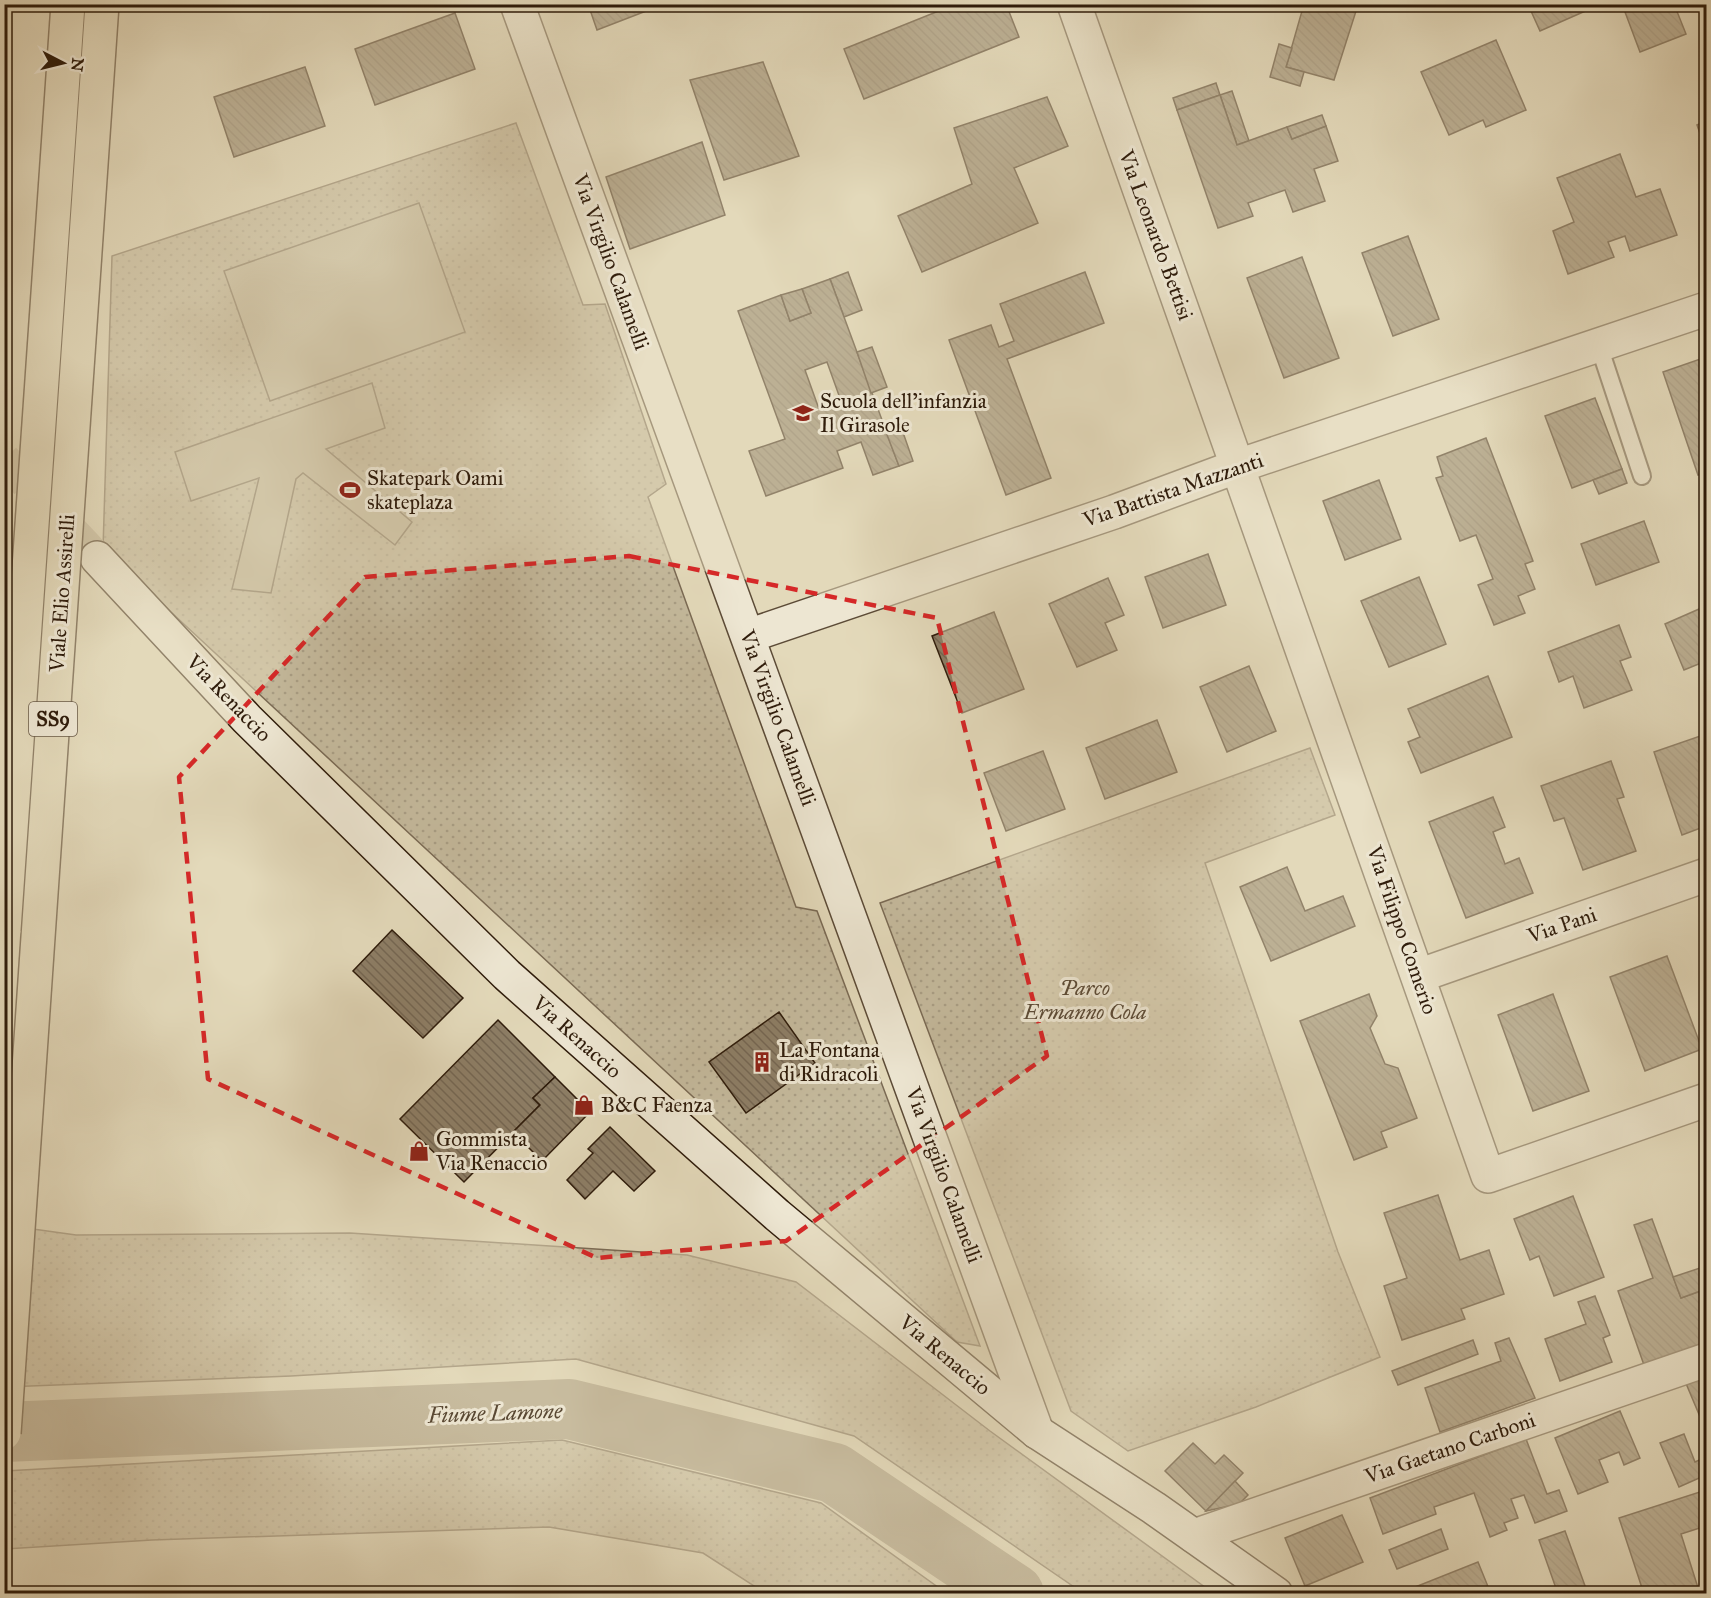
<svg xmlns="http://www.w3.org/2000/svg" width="1711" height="1598" viewBox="0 0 1711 1598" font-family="'IM FELL Great Primer',serif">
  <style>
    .grass { fill: url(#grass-dots); stroke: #7a6a54; stroke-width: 1.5 }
    .garden { fill: #c4b99c; stroke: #7a6a54; stroke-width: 1.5 }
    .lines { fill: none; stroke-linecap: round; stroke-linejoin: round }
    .river { stroke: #a6997e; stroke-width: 60 }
    .building { fill: url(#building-back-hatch); stroke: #2f1c0b; stroke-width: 1.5; fill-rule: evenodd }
    .secondary-tunnel { stroke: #bfb397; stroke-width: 33; stroke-dasharray: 33 16; stroke-linecap: butt }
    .lane-casing { stroke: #5c4b37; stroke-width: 20 }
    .street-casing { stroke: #5c4b37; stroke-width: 36 }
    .secondary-casing { stroke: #2f1c0b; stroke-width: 36 }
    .lane { stroke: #ede6d2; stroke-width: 16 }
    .street { stroke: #ede6d2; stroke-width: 33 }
    .secondary { stroke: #ede6d2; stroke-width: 33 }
    .primary-bridge-casing { stroke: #2f1c0b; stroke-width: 36; stroke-linecap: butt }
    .primary-bridge { stroke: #e3d9ba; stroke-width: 33 }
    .marked { fill: none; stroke: #d62828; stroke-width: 4.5; stroke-dasharray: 12 8; stroke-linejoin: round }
    .labels { text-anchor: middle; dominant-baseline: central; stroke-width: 6; stroke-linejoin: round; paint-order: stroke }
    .shield { fill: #ede6d2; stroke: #685947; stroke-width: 1.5 }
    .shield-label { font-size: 20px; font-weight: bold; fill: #2f1c0b }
    .street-label { font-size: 21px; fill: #2f1c0b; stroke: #ede6d2 }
    .poi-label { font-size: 21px; fill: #2f1c0b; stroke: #ede6d2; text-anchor: start }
    .park-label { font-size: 21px; font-style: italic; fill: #5c4b36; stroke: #ede6d2 }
    .water-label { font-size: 22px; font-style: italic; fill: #594833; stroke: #ede6d2 }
  </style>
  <defs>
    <pattern id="grass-dots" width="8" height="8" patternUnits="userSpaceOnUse" patternTransform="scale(1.5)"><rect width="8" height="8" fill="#c4b99c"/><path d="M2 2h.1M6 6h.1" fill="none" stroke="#a99e85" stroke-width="1.8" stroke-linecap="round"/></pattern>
    <pattern id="building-back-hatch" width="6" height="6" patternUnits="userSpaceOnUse" patternTransform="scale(1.5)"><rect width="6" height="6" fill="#8d7e66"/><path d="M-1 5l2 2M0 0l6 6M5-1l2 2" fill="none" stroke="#746652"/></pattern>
  </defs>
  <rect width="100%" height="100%" fill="#e3d9ba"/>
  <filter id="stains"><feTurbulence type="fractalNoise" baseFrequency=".00333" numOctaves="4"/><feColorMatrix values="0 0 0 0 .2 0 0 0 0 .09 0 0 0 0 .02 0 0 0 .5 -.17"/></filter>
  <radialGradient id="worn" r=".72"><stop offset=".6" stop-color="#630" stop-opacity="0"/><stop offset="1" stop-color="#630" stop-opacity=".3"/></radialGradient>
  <!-- grass -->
  <g class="grass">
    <polygon points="516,123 583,305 605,304 666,484 648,497 796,907 817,911 980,1346 957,1342 103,549 112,256"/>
    <polygon points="1310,748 1335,815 1205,863 1338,1252 1380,1357 1256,1407 1128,1451 1071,1411 880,903"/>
    <polygon points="4,1225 76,1235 350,1233 687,1255 796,1282 990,1431 1213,1593 1083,1593 854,1436 576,1359 291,1376 5,1387"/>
    <polygon points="562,1440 821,1503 946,1593 765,1593 703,1553 549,1527 152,1540 5,1549 5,1471"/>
  </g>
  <!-- garden -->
  <g class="garden">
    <polygon points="419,203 465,332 270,401 224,271"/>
    <polygon points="372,383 385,428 326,449 412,522 395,545 303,473 296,479 271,593 232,589 259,478 191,501 175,452"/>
  </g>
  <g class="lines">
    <!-- river -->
    <polyline class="river" points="4,1432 569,1409 834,1473 1014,1594"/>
  </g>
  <!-- building -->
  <g class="building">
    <polygon points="588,4 653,4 654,8 597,30"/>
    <polygon points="956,4 1006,4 1019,37 864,99 844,49"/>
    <polygon points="1304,4 1345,4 1357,8 1334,80 1286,67"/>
    <polygon points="1544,4 1589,4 1590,9 1540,31 1531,11"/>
    <polygon points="1622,4 1674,4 1686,34 1640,52"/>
    <polygon points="455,13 475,69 375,105 355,49"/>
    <polygon points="1496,40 1526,110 1486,127 1483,120 1449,135 1421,72"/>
    <polygon points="1279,44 1292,48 1286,67 1304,72 1300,86 1270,77"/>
    <polygon points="763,62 799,156 724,180 690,80"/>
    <polygon points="305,67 325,126 234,157 214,97"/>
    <polygon points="1216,83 1220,95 1177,110 1173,98"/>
    <polygon points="1232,91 1249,141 1237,145 1220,95"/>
    <polygon points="1220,95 1237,145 1287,127 1292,139 1326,126 1338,161 1314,169 1325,201 1293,212 1285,190 1248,203 1253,216 1218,228 1177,110"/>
    <polygon points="1047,97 1068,146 1014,168 1038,223 922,272 898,216 972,184 954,128"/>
    <polygon points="1322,115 1326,126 1292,139 1287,127"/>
    <polygon points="1706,121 1706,151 1697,125"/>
    <polygon points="702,142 725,215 630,249 606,177"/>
    <polygon points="1620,154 1636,197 1660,189 1677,235 1630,251 1625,236 1608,242 1614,257 1568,274 1553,231 1574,222 1557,178"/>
    <polygon points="1408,236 1439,319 1393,336 1362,253"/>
    <polygon points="1302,257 1339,358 1284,378 1247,278"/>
    <polygon points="848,272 862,310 844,317 830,279"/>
    <polygon points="1085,272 1104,323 1007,359 1051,478 1006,495 949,340 991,325 999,347 1014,341 1000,304"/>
    <path d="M830,279L899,466L873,475L861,442L837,451L843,468L766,496L749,451L785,439L738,311L781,295L790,321L811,313L802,289ZM827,362L841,401L819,409L805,370Z"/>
    <polygon points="802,289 811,313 790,321 781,295"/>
    <polygon points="872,347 887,387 871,393 857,352"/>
    <polygon points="1706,357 1706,473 1698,475 1663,372"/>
    <polygon points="1595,398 1622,469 1572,488 1545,416"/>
    <polygon points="899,421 913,461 899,466 884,427"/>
    <polygon points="1486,438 1533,561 1525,564 1535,589 1518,596 1525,613 1494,625 1478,585 1493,579 1476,535 1460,541 1436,478 1443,476 1437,457"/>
    <polygon points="1622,469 1627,483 1599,494 1593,480"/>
    <polygon points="1379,480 1401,539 1345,560 1323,501"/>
    <polygon points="1644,521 1659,562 1596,585 1581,544"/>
    <polygon points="1208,554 1226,605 1163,628 1145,577"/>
    <polygon points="1419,577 1446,644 1389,667 1361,601"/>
    <polygon points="1108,578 1124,615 1105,623 1117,650 1077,667 1049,604"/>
    <polygon points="1706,606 1706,661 1684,670 1665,624"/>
    <polygon points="994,612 1024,689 962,713 932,636"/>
    <polygon points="1619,625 1631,657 1620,661 1632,690 1584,708 1573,676 1559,682 1548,652"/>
    <polygon points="1249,666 1276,731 1227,752 1200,687"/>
    <polygon points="1488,676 1512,737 1421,773 1408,742 1420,737 1408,709"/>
    <polygon points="1157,720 1177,772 1105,799 1086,748"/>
    <polygon points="1706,734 1706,826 1682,835 1654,752"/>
    <polygon points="1043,751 1065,809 1006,831 984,773"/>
    <polygon points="1611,761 1624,797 1617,799 1636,851 1583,870 1564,818 1554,821 1541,786"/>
    <polygon points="1493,797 1505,827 1493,832 1505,864 1519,858 1533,893 1466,918 1429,822"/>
    <polygon points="1287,867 1305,911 1343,896 1355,926 1271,961 1240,887"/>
    <polygon points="392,930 463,998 423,1038 353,971"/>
    <polygon points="1667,956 1702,1049 1645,1071 1610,977"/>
    <polygon points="1369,994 1377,1016 1370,1028 1385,1064 1398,1068 1417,1118 1381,1132 1387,1147 1354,1160 1300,1021"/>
    <polygon points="1553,994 1589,1091 1533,1111 1498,1015"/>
    <polygon points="779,1012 815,1063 746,1113 709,1062"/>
    <polygon points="498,1020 555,1077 533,1098 540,1105 464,1182 400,1119"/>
    <polygon points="555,1077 590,1112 542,1161 513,1132 540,1105 533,1098"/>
    <polygon points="610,1127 655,1171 634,1191 613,1171 585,1199 567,1180 593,1153 588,1149"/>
    <polygon points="1438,1195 1460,1260 1489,1250 1504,1294 1461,1309 1465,1319 1402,1340 1384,1286 1407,1278 1384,1213"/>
    <polygon points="1573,1196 1604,1277 1554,1296 1539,1256 1530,1260 1514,1219"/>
    <polygon points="1652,1219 1681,1298 1706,1289 1706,1343 1644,1365 1618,1291 1653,1278 1634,1225"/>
    <polygon points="1706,1266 1706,1289 1681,1298 1673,1277"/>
    <polygon points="1595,1296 1610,1335 1603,1338 1612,1362 1560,1381 1545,1339 1586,1324 1578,1302"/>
    <polygon points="1509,1338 1535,1398 1440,1432 1425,1388 1501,1361 1495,1343"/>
    <polygon points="1473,1340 1478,1354 1398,1385 1392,1371"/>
    <polygon points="1706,1371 1706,1431 1685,1381"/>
    <polygon points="1620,1411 1640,1458 1624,1465 1619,1452 1599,1460 1608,1482 1578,1494 1555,1438"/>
    <polygon points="1684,1434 1695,1462 1706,1457 1706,1475 1679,1487 1660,1443"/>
    <polygon points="1526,1439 1547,1494 1559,1490 1567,1511 1535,1523 1524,1495 1511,1499 1518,1518 1504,1523 1507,1530 1490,1537 1474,1493 1434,1507 1436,1514 1383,1534 1370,1498"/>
    <polygon points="1193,1443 1215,1464 1224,1455 1243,1473 1206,1511 1165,1471"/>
    <polygon points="1235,1481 1248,1495 1239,1504 1206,1511"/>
    <polygon points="1706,1490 1706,1526 1681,1534 1700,1594 1644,1594 1619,1518"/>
    <polygon points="1342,1515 1363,1562 1305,1586 1285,1538"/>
    <polygon points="1441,1529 1448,1549 1397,1569 1389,1550"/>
    <polygon points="1565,1531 1588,1594 1558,1594 1539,1540"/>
    <polygon points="1478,1562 1491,1594 1405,1594 1405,1591"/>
  </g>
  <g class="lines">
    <!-- secondary-tunnel -->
    <polyline class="secondary-tunnel" points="4,459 97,558"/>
    <!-- lane casing -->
    <g class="lane-casing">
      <polyline id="lane" points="1599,346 1642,476"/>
    </g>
    <!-- street casing -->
    <g class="street-casing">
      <g id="street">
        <polyline points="517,4 1037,1432"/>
        <polyline points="1074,4 1488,1176 1706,1100"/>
        <polyline points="748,636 1114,512 1238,466 1706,309"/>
        <polyline points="1418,976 1706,875"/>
        <polyline points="1194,1536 1706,1360"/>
      </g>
    </g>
    <!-- secondary casing -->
    <g class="secondary-casing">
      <polyline id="secondary" points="97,558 247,719 507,975 777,1215 1037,1432 1154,1508 1276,1594"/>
    </g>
    <!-- lane -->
    <use href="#lane" class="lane"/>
    <!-- street -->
    <use href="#street" class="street"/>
    <!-- secondary -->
    <use href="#secondary" class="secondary"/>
    <!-- primary-bridge casing -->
    <g class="primary-bridge-casing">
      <g id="primary-bridge">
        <polyline points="4,930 68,4"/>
        <polyline points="4,1433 102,4"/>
      </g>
    </g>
    <!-- primary-bridge -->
    <use href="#primary-bridge" class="primary-bridge"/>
  </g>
  <!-- marked area -->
  <path d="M0 0H1711V1598H0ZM629,556L937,618L1047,1056L786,1241L597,1258L208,1079L179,777L365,577Z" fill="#e3d9ba" fill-opacity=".55" fill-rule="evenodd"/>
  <path class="marked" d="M629,556L937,618L1047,1056L786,1241L597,1258L208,1079L179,777L365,577Z"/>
  <!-- icons -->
  <defs>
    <g id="school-bare" transform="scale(1.62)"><path d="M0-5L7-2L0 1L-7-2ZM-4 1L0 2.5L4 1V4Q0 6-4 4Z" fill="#8f2418" stroke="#ede6d2" stroke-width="2.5" paint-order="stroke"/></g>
    <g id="stadium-bare" transform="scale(1.62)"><path d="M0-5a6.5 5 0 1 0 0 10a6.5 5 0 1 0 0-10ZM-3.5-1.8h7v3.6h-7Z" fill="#8f2418" stroke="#ede6d2" stroke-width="2.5" paint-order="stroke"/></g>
    <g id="building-bare" transform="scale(1.62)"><path d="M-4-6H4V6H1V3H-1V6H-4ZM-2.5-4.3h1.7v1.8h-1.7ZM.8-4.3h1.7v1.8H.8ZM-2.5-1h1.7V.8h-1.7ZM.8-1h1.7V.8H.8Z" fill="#8f2418" stroke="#ede6d2" stroke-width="2.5" paint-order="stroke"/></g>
    <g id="shop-bare" transform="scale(1.62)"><path d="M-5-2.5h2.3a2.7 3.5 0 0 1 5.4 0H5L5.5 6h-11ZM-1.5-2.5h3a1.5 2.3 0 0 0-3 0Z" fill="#8f2418" stroke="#ede6d2" stroke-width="2.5" paint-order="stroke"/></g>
  </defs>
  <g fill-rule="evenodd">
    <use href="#school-bare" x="803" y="413"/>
    <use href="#stadium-bare" x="350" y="490"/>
    <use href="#building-bare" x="762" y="1062"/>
    <use href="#shop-bare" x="584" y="1105"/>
    <use href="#shop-bare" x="419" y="1151"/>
  </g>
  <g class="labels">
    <!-- shield labels -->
    <rect class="shield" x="29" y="702" width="48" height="34" rx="4.5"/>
    <g class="shield-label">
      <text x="53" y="719">SS9</text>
    </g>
    <!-- street labels -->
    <g class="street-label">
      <text transform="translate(1156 235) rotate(70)">Via Leonardo Bettisi</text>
      <text transform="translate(611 262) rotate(70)">Via Virgilio Calamelli</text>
      <text transform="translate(1173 490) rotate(-19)">Via Battista Mazzanti</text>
      <text transform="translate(62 593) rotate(-86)">Viale Elio Assirelli</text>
      <text transform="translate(229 698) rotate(46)">Via Renaccio</text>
      <text transform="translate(778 718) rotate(70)">Via Virgilio Calamelli</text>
      <text transform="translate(1562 925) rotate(-19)">Via Pani</text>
      <text transform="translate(1402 930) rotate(71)">Via Filippo Comerio</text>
      <text transform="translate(577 1037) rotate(42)">Via Renaccio</text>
      <text transform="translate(944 1175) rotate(70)">Via Virgilio Calamelli</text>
      <text transform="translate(945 1355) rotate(40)">Via Renaccio</text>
      <text transform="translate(1450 1448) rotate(-19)">Via Gaetano Carboni</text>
    </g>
    <!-- poi labels -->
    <g class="poi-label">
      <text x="820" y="401">Scuola dell'infanzia<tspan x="820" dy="24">Il Girasole</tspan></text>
      <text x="367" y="478">Skatepark Oami<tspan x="367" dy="24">skateplaza</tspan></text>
      <text x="779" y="1050">La Fontana<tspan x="779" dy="24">di Ridracoli</tspan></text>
      <text x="601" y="1105">B&amp;C Faenza</text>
      <text x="436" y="1139">Gommista<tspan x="436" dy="24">Via Renaccio</tspan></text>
    </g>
    <!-- park labels -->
    <g class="park-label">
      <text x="1085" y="988">Parco<tspan x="1085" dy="24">Ermanno Cola</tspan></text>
    </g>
    <!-- water labels -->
    <g class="water-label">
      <text transform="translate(495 1413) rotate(-2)">Fiume Lamone</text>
    </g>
  </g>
  <!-- margin -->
  <rect width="1711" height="1598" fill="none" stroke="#e3d9ba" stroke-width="24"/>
  <rect x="6" y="6" width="1699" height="1586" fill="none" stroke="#2f1c0b" stroke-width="3"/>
  <rect x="12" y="12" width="1687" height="1574" fill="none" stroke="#2f1c0b" stroke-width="1.5"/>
  <!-- north arrow -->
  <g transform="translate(63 63) rotate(97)" stroke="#ede6d2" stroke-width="4.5" paint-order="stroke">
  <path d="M0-4.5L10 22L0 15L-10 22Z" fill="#2f1c0b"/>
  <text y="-9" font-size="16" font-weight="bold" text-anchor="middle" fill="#2f1c0b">N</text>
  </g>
  <rect width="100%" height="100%" filter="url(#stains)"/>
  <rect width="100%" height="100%" fill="url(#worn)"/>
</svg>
